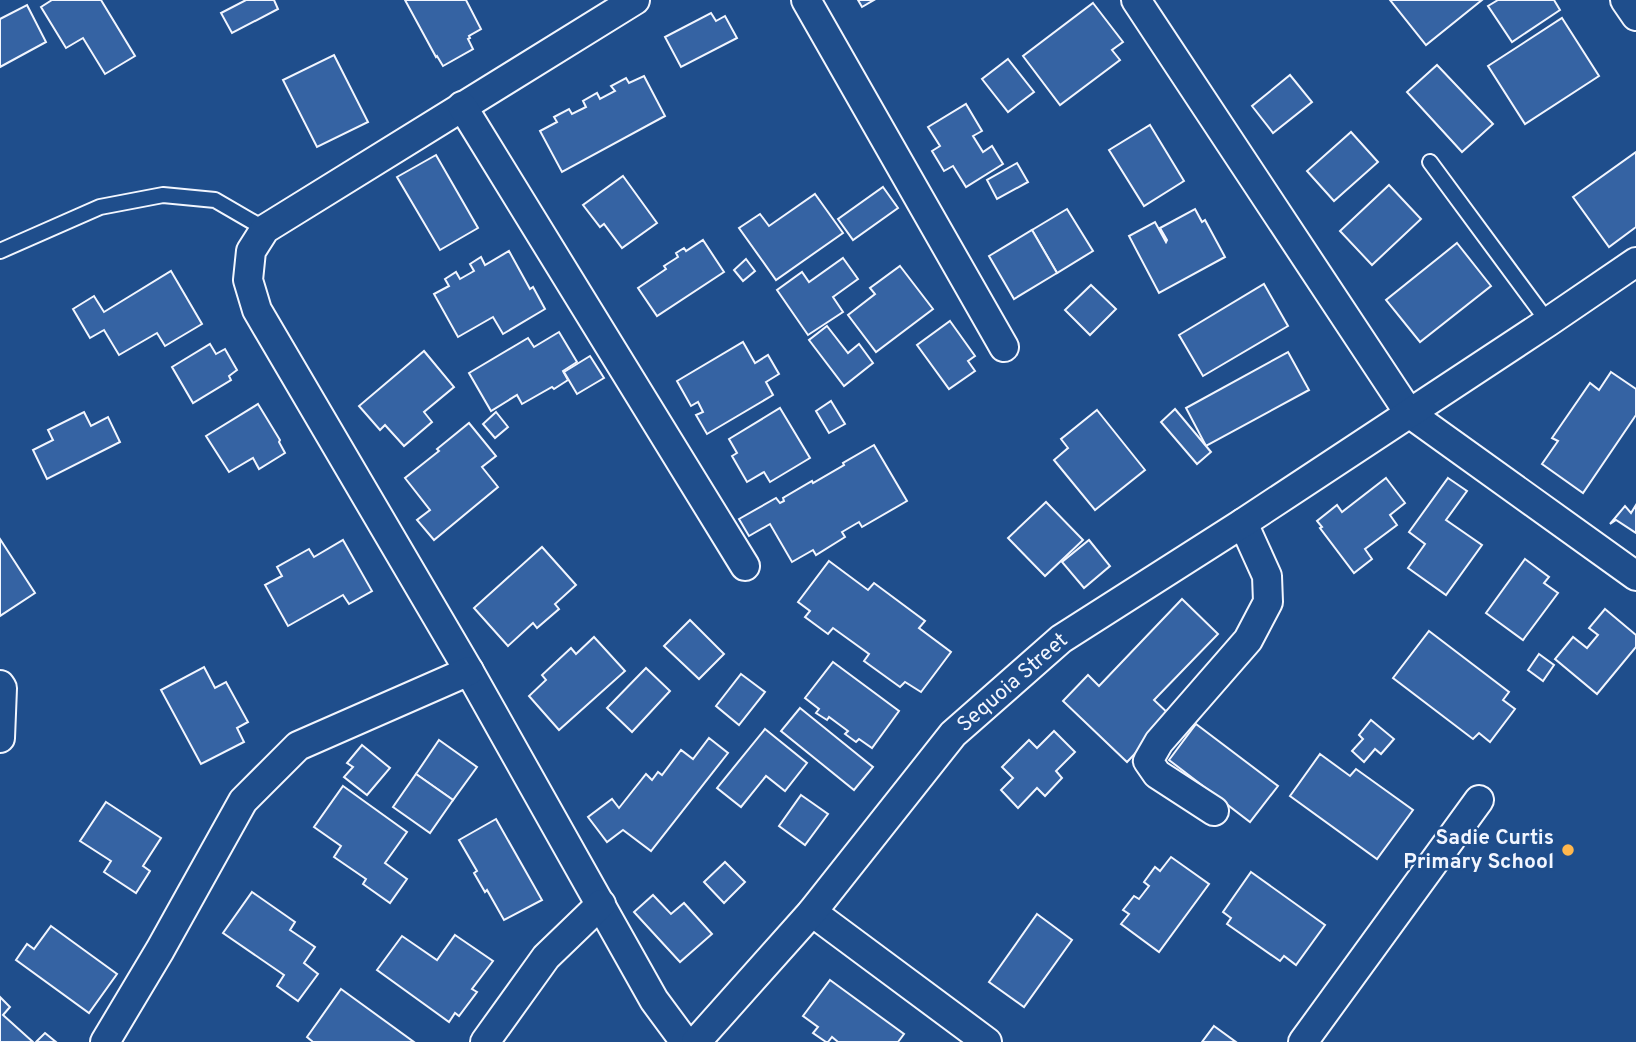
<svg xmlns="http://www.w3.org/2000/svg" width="1636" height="1042" viewBox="0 0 1636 1042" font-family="Overpass,sans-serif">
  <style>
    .building { fill: #3563a3; stroke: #f2f6ff; stroke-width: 2 }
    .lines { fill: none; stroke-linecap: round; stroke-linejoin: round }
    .service-casing { stroke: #f2f6ff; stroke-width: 18 }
    .minor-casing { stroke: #f2f6ff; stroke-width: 32 }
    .service { stroke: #1f4e8c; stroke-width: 14 }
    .minor { stroke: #1f4e8c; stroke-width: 28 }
    .poi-dot { fill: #ffb74d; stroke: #1f4e8c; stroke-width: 2.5 }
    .labels { text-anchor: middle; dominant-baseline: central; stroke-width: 5; stroke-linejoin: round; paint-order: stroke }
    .street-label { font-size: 21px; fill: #f2f6ff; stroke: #1f4e8c }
    .poi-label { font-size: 21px; font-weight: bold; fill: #f2f6ff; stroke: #1f4e8c; text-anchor: end }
  </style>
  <rect width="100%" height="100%" fill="#1f4e8c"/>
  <!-- building -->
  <g class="building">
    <polygon points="52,0 101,0 135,56 105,74 83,38 66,48 41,7"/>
    <polygon points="246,0 274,0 278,9 232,33 221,13"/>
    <polygon points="405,0 466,0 481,29 469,36 470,38 468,39 473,49 443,66 437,56 436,57"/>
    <polygon points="858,0 874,0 862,7"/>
    <polygon points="1390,0 1482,0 1426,45"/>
    <polygon points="1498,0 1554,0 1560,10 1512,42 1488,6"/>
    <polygon points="1093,3 1123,42 1112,50 1120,60 1060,105 1023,56"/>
    <polygon points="27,5 46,42 0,67 0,19"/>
    <polygon points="711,13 716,21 725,16 737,38 681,67 665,37"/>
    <polygon points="1562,18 1599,76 1525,124 1488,66"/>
    <polygon points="334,55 368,122 317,147 283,80"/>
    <polygon points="1008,59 1034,92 1008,112 982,79"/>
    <polygon points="1437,65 1493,124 1462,152 1407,92"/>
    <polygon points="1290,75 1312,102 1273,133 1252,106"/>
    <polygon points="644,76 665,116 562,172 540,131 557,122 554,117 569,109 572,114 586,107 583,101 597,93 600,99 615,91 611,86 626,78 629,83"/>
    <polygon points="966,104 982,131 973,136 983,152 992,146 1003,164 966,187 953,166 944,171 932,151 940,146 928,127"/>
    <polygon points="1150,125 1184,181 1144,206 1109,150"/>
    <polygon points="1351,132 1378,162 1334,201 1307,171"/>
    <polygon points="1636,152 1636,227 1609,247 1573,197"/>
    <polygon points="436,155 478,228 440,250 397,177"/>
    <polygon points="1017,163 1028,182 997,199 987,180"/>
    <polygon points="623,176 657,223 622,248 604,224 600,227 583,205"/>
    <polygon points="1389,185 1421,219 1372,265 1340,231"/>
    <polygon points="883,187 898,208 853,240 838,219"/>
    <polygon points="815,194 843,233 776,280 739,228 760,214 769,226"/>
    <polygon points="1067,209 1093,251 1057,273 1032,230"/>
    <polygon points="1195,209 1202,222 1205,220 1225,257 1159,293 1129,236 1155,222 1166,242 1167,240 1160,228"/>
    <polygon points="1032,230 1057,273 1014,299 989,256"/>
    <polygon points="703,240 724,272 657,316 638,288 666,269 664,266 678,257 676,253 684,248 686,251"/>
    <polygon points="1457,243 1491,286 1420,342 1386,300"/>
    <polygon points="509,251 530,289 533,287 545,309 503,334 493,317 458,337 434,294 449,286 445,279 456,272 460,279 474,271 470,264 481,257 485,265"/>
    <polygon points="843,258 858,279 833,297 843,312 808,335 777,290 802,272 809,282"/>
    <polygon points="746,259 755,271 743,281 734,270"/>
    <polygon points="900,266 933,309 876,352 848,315 875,294 870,288"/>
    <polygon points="171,271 202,324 165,346 157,333 119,355 104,330 90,338 73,309 94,296 104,312"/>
    <polygon points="1264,284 1288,326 1203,376 1179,335"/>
    <polygon points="1091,285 1116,309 1090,335 1065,310"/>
    <polygon points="950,321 975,356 968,361 975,371 949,389 917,345"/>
    <polygon points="827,326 848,353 859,344 873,363 844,386 809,340"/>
    <polygon points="559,332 577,362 563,371 568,380 554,389 552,387 522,404 517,395 491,411 469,373 528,338 534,347"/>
    <polygon points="743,342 755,363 768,355 779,374 766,382 773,395 707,434 696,415 703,412 698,402 691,406 677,381"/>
    <polygon points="210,344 216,354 225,349 237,370 229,376 231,380 193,403 172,367"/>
    <polygon points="424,351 454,387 424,412 432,422 404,446 385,425 380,430 359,406"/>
    <polygon points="1288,352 1309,390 1206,446 1186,408"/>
    <polygon points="590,356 604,378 577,394 564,372"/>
    <polygon points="1611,372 1636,389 1636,415 1583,493 1542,464 1558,441 1552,438 1590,383 1599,390"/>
    <polygon points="831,401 845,424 829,433 816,411"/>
    <polygon points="258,404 280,440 279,442 285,453 259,469 253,458 229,472 206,436"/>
    <polygon points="780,408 810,458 770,482 764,472 747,482 732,456 737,453 729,439"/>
    <polygon points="1175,409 1211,452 1197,464 1161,422"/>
    <polygon points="1097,410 1145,470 1095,510 1054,460 1068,448 1061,439"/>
    <polygon points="84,412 91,426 108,417 120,442 47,479 33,450 53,440 48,430"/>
    <polygon points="496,412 508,427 495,438 483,424"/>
    <polygon points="469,423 496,456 482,467 498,487 434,540 417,520 430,510 405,478 439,451 437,449"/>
    <polygon points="874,445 907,501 862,527 859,522 842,532 845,537 816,555 813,550 792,562 770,524 749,536 739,519 776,498 780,503 784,501 783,498 812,481 813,483 844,465 843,463"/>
    <polygon points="1386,478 1405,503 1390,515 1397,525 1365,549 1372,559 1354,573 1320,528 1322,527 1317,521 1337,505 1342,512"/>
    <polygon points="1448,478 1467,491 1446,520 1482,545 1446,595 1408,568 1425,544 1409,532"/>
    <polygon points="1046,502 1083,540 1045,576 1008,538"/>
    <polygon points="1636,505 1636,533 1616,520 1610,524 1625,506 1631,513"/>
    <polygon points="0,539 35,593 0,616"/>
    <polygon points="343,540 372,591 349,604 343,595 288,626 265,585 282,576 277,567 309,549 314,557"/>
    <polygon points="1089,540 1110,566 1084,588 1062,562"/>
    <polygon points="542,547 576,585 555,604 559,609 537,628 533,623 508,646 474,608"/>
    <polygon points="1525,559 1549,577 1544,583 1558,593 1523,640 1486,613"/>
    <polygon points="829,561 868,590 874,583 925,621 919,628 951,652 921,692 905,682 900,687 864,661 869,654 833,628 828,634 805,617 810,611 798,602"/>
    <polygon points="1182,599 1218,634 1154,700 1171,716 1127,762 1063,701 1088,675 1099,686"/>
    <polygon points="1605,609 1636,635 1636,647 1597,694 1555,659 1573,637 1587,648 1598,635 1589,628"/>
    <polygon points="690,620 724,654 699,679 664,646"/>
    <polygon points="1429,631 1509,692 1503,700 1515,709 1490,742 1479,733 1473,739 1393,678"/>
    <polygon points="594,637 625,671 559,730 529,696 546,680 542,675 571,648 576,654"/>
    <polygon points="1539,654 1554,665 1543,681 1528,670"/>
    <polygon points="833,662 899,711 872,748 859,739 856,742 845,734 848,731 829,717 827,720 816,713 819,709 805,698"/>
    <polygon points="204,667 215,688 226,682 248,722 237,728 244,742 201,764 161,690"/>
    <polygon points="646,668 670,691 632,732 607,708"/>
    <polygon points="741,674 765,692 739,725 716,706"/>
    <polygon points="800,708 873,767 854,790 781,731"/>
    <polygon points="1371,720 1394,739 1381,754 1375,749 1364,762 1352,751 1363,739 1359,735"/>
    <polygon points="1196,724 1278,786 1250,822 1169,760"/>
    <polygon points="765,729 807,763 785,791 766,776 741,807 717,788"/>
    <polygon points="1054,731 1075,752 1056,771 1062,778 1045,796 1037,788 1018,808 1001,790 1013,778 1002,767 1029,740 1037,748"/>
    <polygon points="709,738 728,753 651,851 623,830 607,842 588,817 612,799 619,808 646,774 652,780 658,772 662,775 681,750 693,759"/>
    <polygon points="439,740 477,767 453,800 416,774"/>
    <polygon points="362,745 390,768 367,795 344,777 353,767 347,763"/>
    <polygon points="1320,754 1350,776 1356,769 1413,810 1377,859 1290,796"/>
    <polygon points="416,774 453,800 430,833 393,807"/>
    <polygon points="343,786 407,832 385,863 407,879 390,903 363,884 366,879 334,857 341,846 314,827"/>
    <polygon points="801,795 828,814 805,845 779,826"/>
    <polygon points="106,802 161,838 143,866 150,871 136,893 104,872 111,861 80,841"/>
    <polygon points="496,819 542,900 504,920 487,890 485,892 474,873 477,871 459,840"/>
    <polygon points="1171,857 1209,884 1159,952 1121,924 1129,914 1123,910 1134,896 1139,899 1149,886 1144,882 1155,867 1160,871"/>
    <polygon points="725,862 745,882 724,903 704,882"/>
    <polygon points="1251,872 1325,925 1296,965 1284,956 1280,961 1227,924 1231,918 1223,912"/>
    <polygon points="252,892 295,922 290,930 315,947 304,963 318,974 298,1001 277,986 284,975 223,933"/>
    <polygon points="653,895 671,914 684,903 712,934 680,962 634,912"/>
    <polygon points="1037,914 1072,940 1024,1007 989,982"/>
    <polygon points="51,926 117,974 89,1013 16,960 27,944 34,949"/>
    <polygon points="455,935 493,961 472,989 477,992 459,1016 455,1013 449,1022 377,970 402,936 437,960"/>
    <polygon points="830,980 904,1034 898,1042 838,1042 832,1037 828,1042 826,1042 813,1033 818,1027 803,1016"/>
    <polygon points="341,989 414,1042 313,1042 307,1037"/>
    <polygon points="0,997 10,1007 3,1015 33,1042 0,1042"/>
    <polygon points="1214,1026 1236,1042 1202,1042"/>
    <polygon points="45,1033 56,1042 36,1042"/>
  </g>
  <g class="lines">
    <!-- service casing -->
    <g class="service-casing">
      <g id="service">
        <polyline points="1430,162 1548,322"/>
        <polyline points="0,251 100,207 163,195 215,200 265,229"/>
      </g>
    </g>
    <!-- minor casing -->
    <g class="minor-casing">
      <g id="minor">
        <polyline points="635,0 265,229 251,251 248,280 257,310 469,671 654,1000 685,1042"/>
        <polyline points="806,0 1004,347"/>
        <polyline points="1136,0 1409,413 1636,576"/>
        <polyline points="1625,0 1636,16"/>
        <polyline points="462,106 745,566"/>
        <polyline points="0,685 2,688 0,738"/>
        <polyline points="1214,811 1157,774 1148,761 1159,742 1248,640 1268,602 1267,576 1243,523"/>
        <polyline points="812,912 987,1042"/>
        <polyline points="105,1042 160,950 243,801 298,746 469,671"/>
        <polyline points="485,1042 546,957 601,904"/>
        <polyline points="696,1042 812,912 953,734 1061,639 1243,523 1548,322 1636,262"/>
        <polyline points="1303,1042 1479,800"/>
      </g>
    </g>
    <!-- service -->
    <use href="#service" class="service"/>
    <!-- minor -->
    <use href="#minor" class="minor"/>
  </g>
  <!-- markers -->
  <circle class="poi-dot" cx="1568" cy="850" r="7"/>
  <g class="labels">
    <!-- street labels -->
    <g class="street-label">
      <text transform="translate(1013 683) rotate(-41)">Sequoia Street</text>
    </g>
    <!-- poi labels -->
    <g class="poi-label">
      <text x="1554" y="838">Sadie Curtis<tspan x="1554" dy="24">Primary School</tspan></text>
    </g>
  </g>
</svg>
